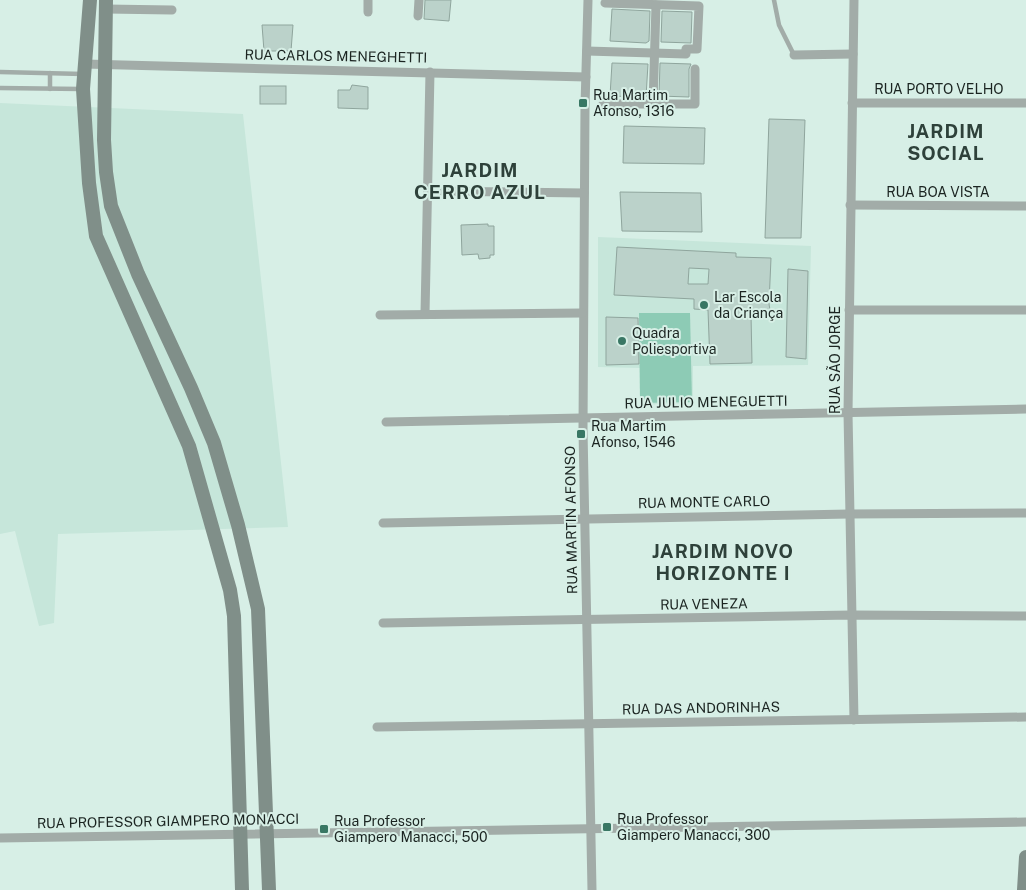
<svg xmlns="http://www.w3.org/2000/svg" width="1026" height="890" viewBox="0 0 1026 890" font-family="'Public Sans',sans-serif">
  <style>
    .built { fill: #c6e6da }
    .green { fill: #8dcbb5 }
    .building { fill: #bbd2ca; stroke: #8fa59d; fill-rule: evenodd }
    .lines { fill: none; stroke-linecap: round; stroke-linejoin: round }
    .service { stroke: #a2aca8; stroke-width: 4.5 }
    .minor { stroke: #a2aca8; stroke-width: 9 }
    .secondary { stroke: #808f89; stroke-width: 14 }
    .poi-dot { fill: #397764; stroke: #d7efe6; stroke-width: 2 }
    .labels { text-anchor: middle; dominant-baseline: central; stroke-width: 4; stroke-linejoin: round; paint-order: stroke }
    .street-label { font-size: 14px; fill: #1b2421; stroke: #d7efe6 }
    .poi-label { font-size: 14px; fill: #1b2421; stroke: #d7efe6; text-anchor: start }
    .district-label { font-size: 19px; font-weight: bold; letter-spacing: 1px; fill: #2e413a; stroke: #d7efe6 }
  </style>
  <rect width="100%" height="100%" fill="#d7efe6"/>
  <!-- built -->
  <g class="built">
    <polygon points="0,103 243,114 288,527 58,534 54,623 39,626 15,531 0,534"/>
    <polygon points="598,237 811,246 808,365 693,366 693,403 640,405 640,368 598,367"/>
  </g>
  <!-- green -->
  <polygon class="green" points="639,313 690,313 692,402 640,403"/>
  <!-- building -->
  <g class="building">
    <polygon points="425,0 451,0 449,21 424,19"/>
    <polygon points="612,9 650,11 649,41 646,43 610,41"/>
    <polygon points="662,11 692,12 691,43 661,42"/>
    <polygon points="262,25 293,25 291,51 264,51"/>
    <polygon points="612,63 648,64 646,97 610,96"/>
    <polygon points="660,63 691,64 689,69 689,97 659,96"/>
    <polygon points="352,85 368,87 368,109 338,108 338,90 350,90"/>
    <rect x="260" y="86" width="26" height="18"/>
    <polygon points="769,119 805,120 801,238 765,238"/>
    <polygon points="624,126 705,128 704,164 623,163"/>
    <polygon points="620,192 701,193 702,232 622,231"/>
    <polygon points="488,224 488,226 494,226 494,255 490,255 490,258 479,259 478,254 462,255 461,225"/>
    <path d="M617,247L736,253V257L771,258L769,304L771,316L751,315L752,363L710,364L708,310L694,309V299L614,295ZM689,268L709,269L708,284H688Z"/>
    <polygon points="788,269 808,271 806,359 786,357"/>
    <polygon points="606,317 638,318 639,364 606,365"/>
  </g>
  <g class="lines">
    <!-- service -->
    <g class="service">
      <polyline points="774,0 779,25 794,55"/>
      <polyline points="0,72 83,74"/>
      <polyline points="50,73 50,89"/>
      <polyline points="0,88 81,89"/>
    </g>
    <!-- minor -->
    <g class="minor">
      <polyline points="588,0 585,106 583,430 592,890"/>
      <polyline points="106,9 172,10"/>
      <polyline points="368,12 368,0"/>
      <polyline points="418,16 419,0"/>
      <polyline points="587,51 686,54 686,49 697,49 699,6 605,3"/>
      <polyline points="794,55 853,54"/>
      <polyline points="85,64 586,77"/>
      <polyline points="852,103 1026,103"/>
      <polyline points="603,104 695,104 695,69"/>
      <polyline points="653,104 656,5"/>
      <polyline points="428,191 584,193"/>
      <polyline points="850,205 1026,206"/>
      <polyline points="849,310 1026,310"/>
      <polyline points="425,314 430,72"/>
      <polyline points="380,315 582,313"/>
      <polyline points="386,422 1026,409"/>
      <polyline points="383,523 849,514 1026,513"/>
      <polyline points="383,623 852,615 1026,616"/>
      <polyline points="854,720 848,413 854,0"/>
      <polyline points="377,727 1026,717"/>
      <polyline points="0,838 1026,822"/>
    </g>
    <!-- secondary -->
    <g class="secondary">
      <polyline points="90,0 83,89 89,183 96,236 189,446 230,590 234,616 242,890"/>
      <polyline points="106,0 104,140 106,172 111,206 138,274 191,388 214,443 238,525 258,609 269,890"/>
      <polyline points="1024,890 1026,857"/>
    </g>
  </g>
  <!-- markers -->
  <g class="poi-dot">
    <rect x="578" y="98" width="10" height="10" rx="2.5"/>
    <circle cx="704" cy="305" r="5"/>
    <circle cx="622" cy="341" r="5"/>
    <rect x="576" y="429" width="10" height="10" rx="2.5"/>
    <rect x="602" y="822" width="10" height="10" rx="2.5"/>
    <rect x="319" y="824" width="10" height="10" rx="2.5"/>
  </g>
  <g class="labels">
    <!-- street labels -->
    <g class="street-label">
      <text transform="translate(336 56) rotate(1)">RUA CARLOS MENEGHETTI</text>
      <text x="939" y="89">RUA PORTO VELHO</text>
      <text x="938" y="192">RUA BOA VISTA</text>
      <text transform="translate(835 360) rotate(-90)">RUA SÃO JORGE</text>
      <text transform="translate(706 402) rotate(-1)">RUA JULIO MENEGUETTI</text>
      <text transform="translate(704 502) rotate(-1)">RUA MONTE CARLO</text>
      <text transform="translate(571 520) rotate(-91)">RUA MARTIN AFONSO</text>
      <text transform="translate(704 604) rotate(-1)">RUA VENEZA</text>
      <text transform="translate(701 708) rotate(-1)">RUA DAS ANDORINHAS</text>
      <text transform="translate(168 821) rotate(-1)">RUA PROFESSOR GIAMPERO MONACCI</text>
    </g>
    <!-- poi labels -->
    <g class="poi-label">
      <text x="593" y="95">Rua Martim<tspan x="593" dy="16">Afonso, 1316</tspan></text>
      <text x="714" y="297">Lar Escola<tspan x="714" dy="16">da Criança</tspan></text>
      <text x="632" y="333">Quadra<tspan x="632" dy="16">Poliesportiva</tspan></text>
      <text x="591" y="426">Rua Martim<tspan x="591" dy="16">Afonso, 1546</tspan></text>
      <text x="617" y="819">Rua Professor<tspan x="617" dy="16">Giampero Manacci, 300</tspan></text>
      <text x="334" y="821">Rua Professor<tspan x="334" dy="16">Giampero Manacci, 500</tspan></text>
    </g>
    <!-- district labels -->
    <g class="district-label">
      <text x="946" y="131">JARDIM<tspan x="946" dy="22">SOCIAL</tspan></text>
      <text x="480" y="170">JARDIM<tspan x="480" dy="22">CERRO AZUL</tspan></text>
      <text x="723" y="551">JARDIM NOVO<tspan x="723" dy="22">HORIZONTE I</tspan></text>
    </g>
  </g>
</svg>
